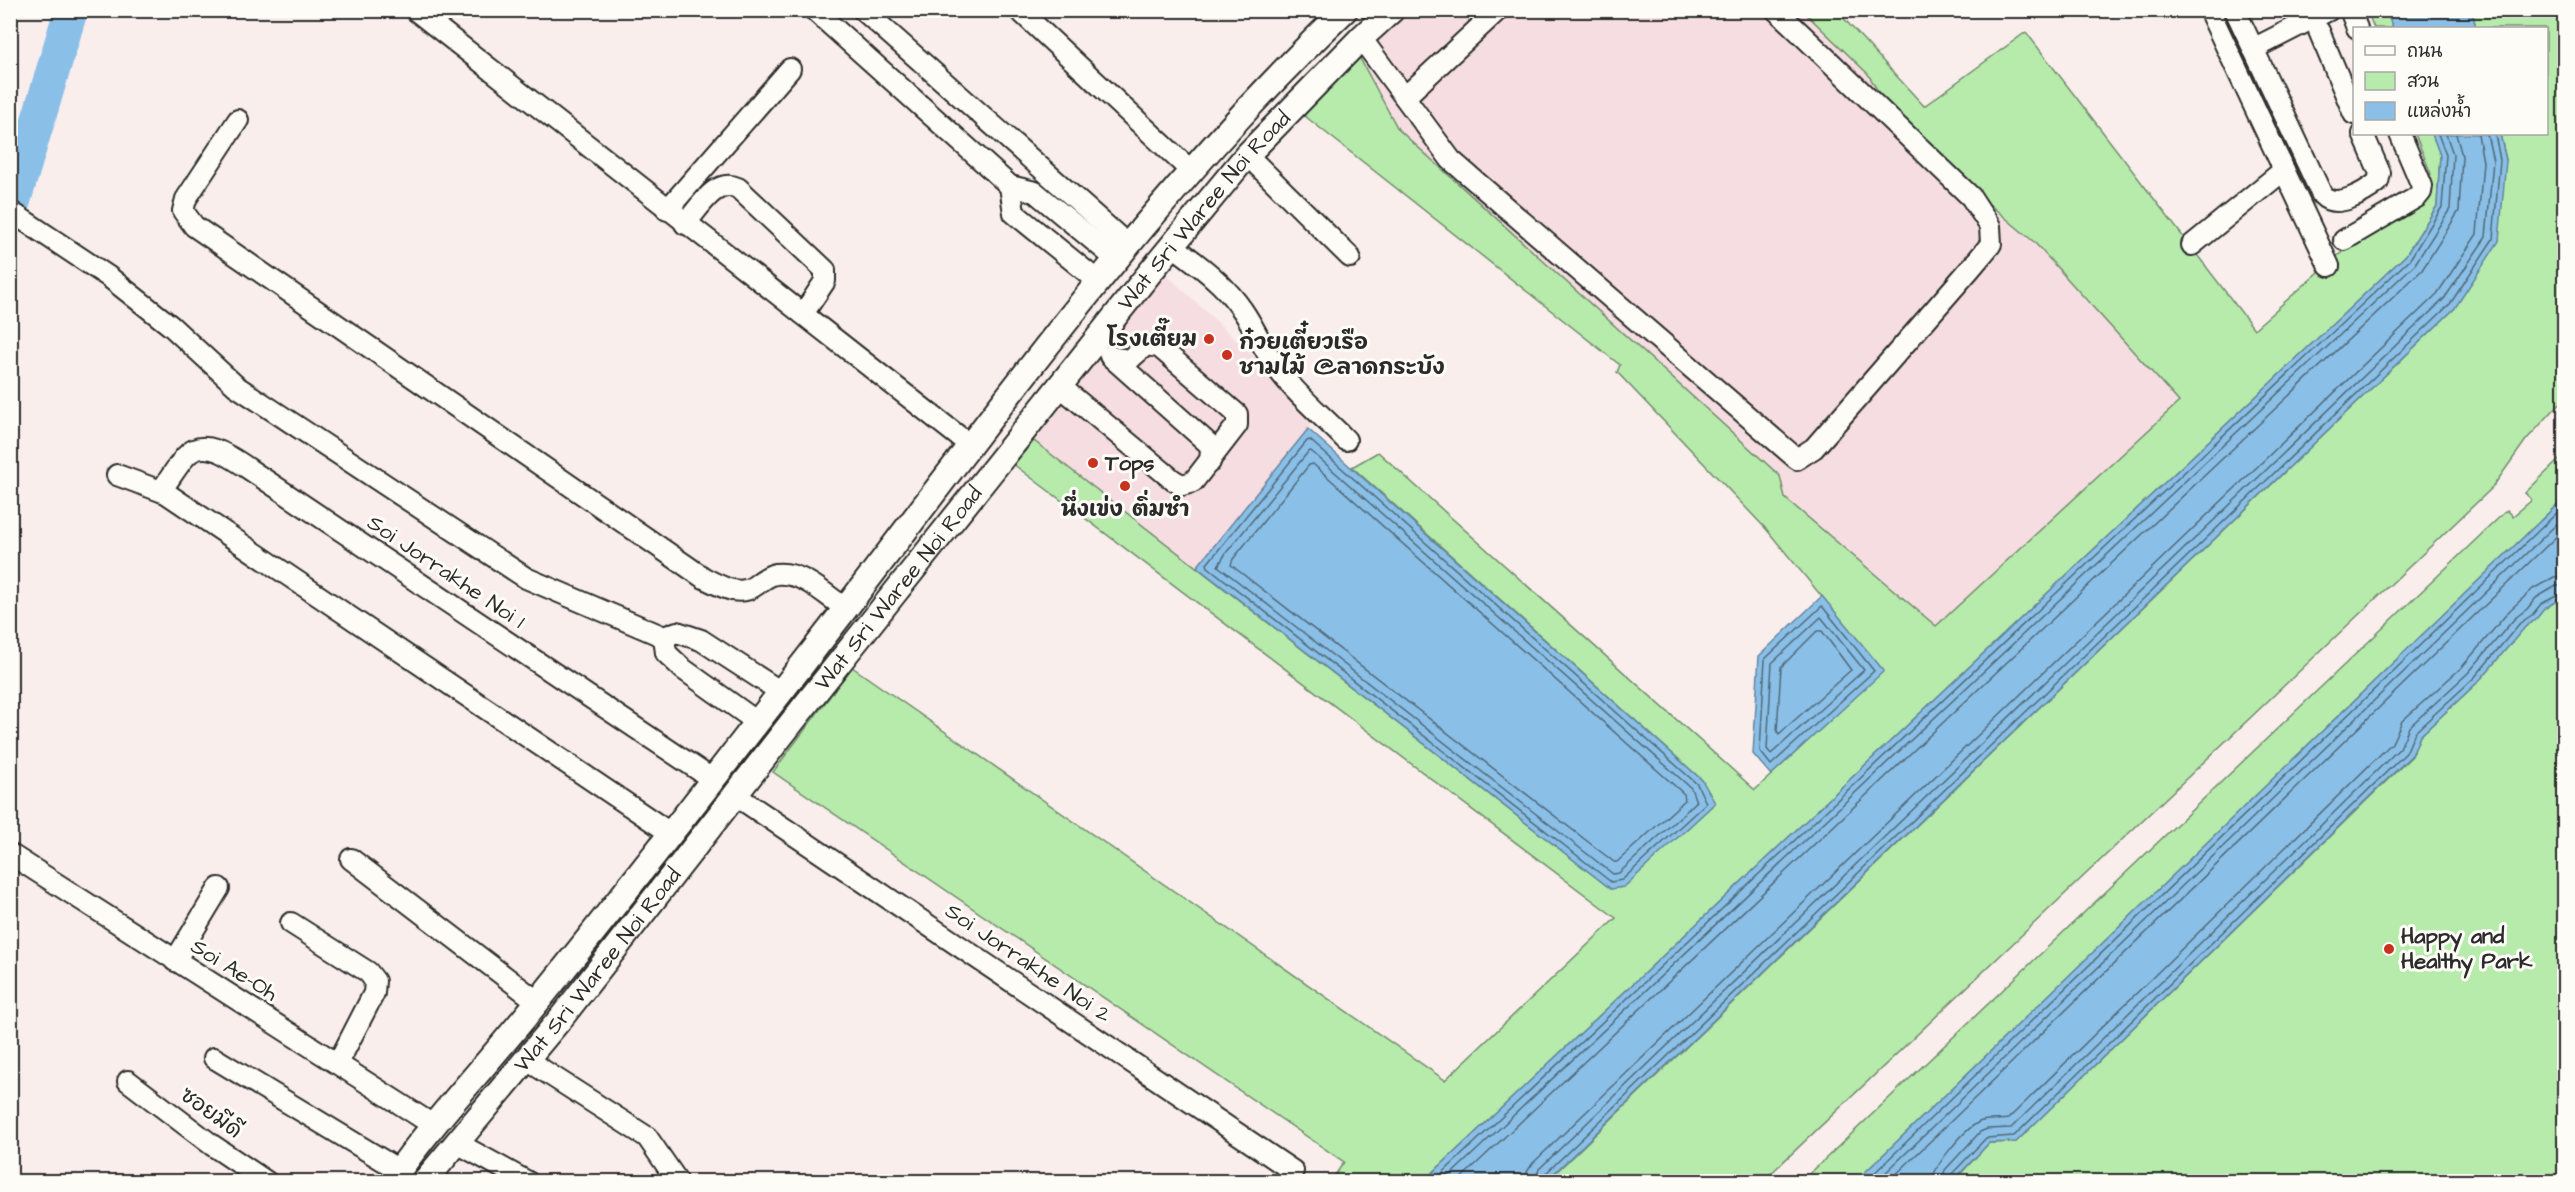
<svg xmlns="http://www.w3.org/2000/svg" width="2575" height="1192" viewBox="0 0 2575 1192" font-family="'Architects Daughter','Playpen Sans Thai',sans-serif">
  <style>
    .built { fill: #f6dde1 }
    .green { fill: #b7ebac; stroke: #718b6c; stroke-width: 1.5 }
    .water { fill: #8ac0e8; stroke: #64849c; stroke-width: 1.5 }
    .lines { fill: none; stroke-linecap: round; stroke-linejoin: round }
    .shore { stroke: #516777; stroke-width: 1.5 }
    .river { stroke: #8ac0e8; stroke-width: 34 }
    .minor-casing { stroke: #2b2b2b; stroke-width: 24 }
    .major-casing { stroke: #2b2b2b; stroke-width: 28 }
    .minor { stroke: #fdfcf7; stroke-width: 20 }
    .major { stroke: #fdfcf7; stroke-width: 24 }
    .poi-dot { fill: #c8321e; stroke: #fdfcf7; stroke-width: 2 }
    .labels { text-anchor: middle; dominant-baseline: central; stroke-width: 6; stroke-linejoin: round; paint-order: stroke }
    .street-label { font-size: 22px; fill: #2b2b2b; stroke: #fdfcf7 }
    .poi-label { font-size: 22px; font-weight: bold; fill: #2b2b2b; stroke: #fdfcf7; text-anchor: start }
  </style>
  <rect width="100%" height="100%" fill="#faeeed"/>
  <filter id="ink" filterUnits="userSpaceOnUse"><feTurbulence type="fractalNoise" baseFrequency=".0167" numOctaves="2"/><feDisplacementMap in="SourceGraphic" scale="12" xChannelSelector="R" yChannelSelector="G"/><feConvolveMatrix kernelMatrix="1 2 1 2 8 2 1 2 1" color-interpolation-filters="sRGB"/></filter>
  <g filter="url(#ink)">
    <!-- built -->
    <g class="built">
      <polygon points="1405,11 1803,11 1868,74 1891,114 1964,183 2034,242 2179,402 1936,626 1785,498 1780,475 1398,129 1358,55"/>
      <polygon points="1166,274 1317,416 1301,438 1197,567 1034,441"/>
    </g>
    <!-- green -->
    <g class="green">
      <polygon points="1803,11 1837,11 1924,106 2026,32 2254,329 2431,174 2415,134 2432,134 2440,155 2437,206 2406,255 1424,1181 1331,1181 1344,1162 773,772 852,667 1445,1080 1616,918 1013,464 1034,441 1611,889 1702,780 1352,467 1378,452 1755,790 1883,671 1767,530 1617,372 1620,365 1301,113 1358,55 1398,129 1780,476 1785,498 1936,626 2179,402 2034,242 1964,183 1891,114 1868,74"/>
      <polygon points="2367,11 2386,11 2393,28 2374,28"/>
      <polygon points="2472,11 2564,11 2564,399 2526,440 2492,488 1763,1181 1546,1182 2455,308 2506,160 2500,134 2546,134 2546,28 2476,28"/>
      <polygon points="2564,455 2564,498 1856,1181 1801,1182 2507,510 2513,516 2532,500 2525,493"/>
      <polygon points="2564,596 2564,1181 1953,1182 1989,1143 2016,1142 2412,756 2420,736 2478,682 2525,627 2536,619 2544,609"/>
    </g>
    <!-- water -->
    <g class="water">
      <polygon points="2386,11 2472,11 2476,28 2393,28"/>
      <polygon points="2432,134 2500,134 2506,160 2499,241 2455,308 1546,1181 1424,1181 2406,255 2437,206 2440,155"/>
      <polygon points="1308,429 1702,780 1715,803 1624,887 1611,889 1197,567"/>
      <polygon points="2564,498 2564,596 2544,609 2536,619 2525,627 2478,682 2420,736 2412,755 2016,1142 1989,1143 1953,1181 1856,1181"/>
      <polygon points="1822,596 1884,671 1771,775 1753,754 1759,656"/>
    </g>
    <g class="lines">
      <!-- shore -->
      <g class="shore">
        <polygon points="1310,440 1697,784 1706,803 1622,880 1611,882 1208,567 1207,564 1220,548 1307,441"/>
        <polygon points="1311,451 1691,788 1696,802 1619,873 1613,874 1218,566 1226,553 1308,452"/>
        <polygon points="1313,464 1684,794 1685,800 1617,862 1614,862 1231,565 1233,559 1309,465"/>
        <polygon points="1822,606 1874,671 1771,765 1760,751 1765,659"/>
        <polygon points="1821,617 1864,670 1771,754 1767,749 1772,663"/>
        <polygon points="1817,631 1822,631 1851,670 1779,734 1777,731 1781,667"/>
        <polyline points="1433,1182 2410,259 2442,207 2446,155 2438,134"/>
        <polyline points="1443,1182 2415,264 2450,209 2453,154 2446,134"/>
        <polyline points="1457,1182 2422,270 2459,211 2462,156 2456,134"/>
        <polyline points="1526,1182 1527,1172 1533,1163 2437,294 2477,234 2483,162 2478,134"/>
        <polyline points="1535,1182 1539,1169 2444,299 2486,237 2493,161 2487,134"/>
        <polyline points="1542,1182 1544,1175 2450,304 2493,239 2500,160 2495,134"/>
        <polyline points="1865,1182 2564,506"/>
        <polyline points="1876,1182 2564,517"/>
        <polyline points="1888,1182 2564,529"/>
        <path d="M1932,1182C1933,1166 1965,1129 1979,1122C1988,1118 1999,1121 2008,1119L2392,743L2402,721L2462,667L2510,610L2533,589L2554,577L2564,576"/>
        <polyline points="1941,1182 1945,1170 1980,1132 1987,1129 2011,1128 2400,748 2409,727 2468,673 2515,618 2527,609 2536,598 2556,586 2564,585"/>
        <polyline points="1949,1182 1951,1175 1986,1138 2014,1136 2406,753 2415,732 2474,678 2520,623 2532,615 2541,604 2564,592"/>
      </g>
      <!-- river -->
      <polyline class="river" points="10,214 71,10"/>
      <!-- minor casing -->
      <g class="minor-casing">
        <g id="minor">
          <polyline points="415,10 971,446"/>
          <polyline points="814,10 1010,186 1035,192 1117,260"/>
          <polyline points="863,10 1129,246"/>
          <polyline points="1019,10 1191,171"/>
          <polyline points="2209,10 2329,266"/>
          <path d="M2235,10L2322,195C2336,210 2364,193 2378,182L2380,173L2363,134"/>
          <polyline points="2350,10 2357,28"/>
          <polyline points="2319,31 2354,114"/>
          <polyline points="1361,38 1451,160 1797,459 1814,448 1970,269 1991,244 1990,226 1971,197 1776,10"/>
          <polyline points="2253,49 2329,10"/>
          <polyline points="1405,97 1498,10"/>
          <path d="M238,120L186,199L183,211L194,226L704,578C721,586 739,598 756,585C761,581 769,575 776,574C802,571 826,595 846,609"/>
          <polyline points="1247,155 1350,257"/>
          <polyline points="1010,186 1014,213 1099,282"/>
          <polyline points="667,210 790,69"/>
          <polyline points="10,211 109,277 171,326 236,386 526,578 664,637 677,632 701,640 781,692"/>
          <path d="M685,224C699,209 715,177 738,188L825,270V281L803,314"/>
          <polyline points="2344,240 2417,197 2421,192 2422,186 2400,134"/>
          <polyline points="2192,245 2284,170"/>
          <path d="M1173,246C1199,265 1225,284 1243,311C1254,327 1261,344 1271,359C1290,390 1321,414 1346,440"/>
          <polyline points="1110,356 1209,444 1211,450 1210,462"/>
          <polyline points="1061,387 1173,480 1182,485 1193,482 1237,425 1237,414 1159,347 1146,345 1129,360 1111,357"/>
          <polyline points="117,475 166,493 670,833"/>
          <path d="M161,491C169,480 177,466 186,456C207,433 241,465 261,477L712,779"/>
          <polyline points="664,637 666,653 683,669 757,722"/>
          <polyline points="735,795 1293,1171"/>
          <polyline points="10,854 433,1125"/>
          <polyline points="351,859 538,1002"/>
          <polyline points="291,923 368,972 375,981 374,993 338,1063"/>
          <polyline points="175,961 219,888"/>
          <polyline points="214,1058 399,1170"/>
          <polyline points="527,1060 647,1137 678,1182"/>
          <polyline points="128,1081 212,1145 267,1182"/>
          <polyline points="457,1143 528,1182"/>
        </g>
      </g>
      <!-- major casing -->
      <g class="major-casing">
        <g id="major">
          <path d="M391,1182C433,1121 484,1068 530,1011C623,897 712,780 802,665C977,441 1139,206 1345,10"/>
          <path id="s1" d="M424,1182L561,1018L803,708L1152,270L1247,155L1361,38L1392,10"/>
        </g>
      </g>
      <!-- minor -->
      <use href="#minor" class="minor"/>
      <!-- major -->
      <use href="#major" class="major"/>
    </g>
  </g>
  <!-- markers -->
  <g class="poi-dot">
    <circle cx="1209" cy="339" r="6"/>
    <circle cx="1227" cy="355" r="6"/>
    <circle cx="1093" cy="463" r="6"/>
    <circle cx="1125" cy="486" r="6"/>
    <circle cx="2389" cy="949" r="6"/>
  </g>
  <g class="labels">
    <!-- street labels -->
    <g class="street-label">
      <text stroke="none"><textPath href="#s1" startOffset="1246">Wat Sri Waree Noi Road</textPath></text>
      <text transform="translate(446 572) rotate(34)">Soi Jorrakhe Noi 1</text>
      <text stroke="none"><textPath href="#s1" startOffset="760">Wat Sri Waree Noi Road</textPath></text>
      <text transform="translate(1028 963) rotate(34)">Soi Jorrakhe Noi 2</text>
      <text stroke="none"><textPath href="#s1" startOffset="274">Wat Sri Waree Noi Road</textPath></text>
      <text transform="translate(234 970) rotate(32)">Soi Ae-Oh</text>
      <text transform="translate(211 1113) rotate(36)">ซอยมีดี</text>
    </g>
    <!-- poi labels -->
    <g class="poi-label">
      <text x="1197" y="339" text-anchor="end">โรงเตี๊ยม</text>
      <text x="1239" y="342">ก๋วยเตี๋ยวเรือ<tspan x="1239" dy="25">ชามไม้ @ลาดกระบัง</tspan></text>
      <text x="1105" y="463">Tops</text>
      <text x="1125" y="509" text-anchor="middle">นึ่งเข่ง ติ่มซำ</text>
      <text x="2401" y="936">Happy and<tspan x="2401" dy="25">Healthy Park</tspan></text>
    </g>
  </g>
  <!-- margin -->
  <rect width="2575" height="1192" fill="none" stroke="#fdfcf7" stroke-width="36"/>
  <rect x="18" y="18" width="2539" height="1156" fill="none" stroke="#2b2b2b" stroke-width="2" filter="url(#ink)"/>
  <!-- legend -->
  <rect x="2353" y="27" width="195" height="108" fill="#fdfcf7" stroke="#a9a8a5" stroke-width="1.5"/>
  <rect x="2365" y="46" width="30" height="9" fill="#fdfcf7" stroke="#a9a8a5" stroke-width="1.5"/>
  <text x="2407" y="57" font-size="18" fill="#2b2b2b">ถนน</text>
  <rect x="2365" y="72" width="30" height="18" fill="#b7ebac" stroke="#a9a8a5" stroke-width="1.5"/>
  <text x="2407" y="87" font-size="18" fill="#2b2b2b">สวน</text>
  <rect x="2365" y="102" width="30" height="18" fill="#8ac0e8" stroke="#a9a8a5" stroke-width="1.5"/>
  <text x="2407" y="117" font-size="18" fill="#2b2b2b">แหล่งน้ำ</text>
</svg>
